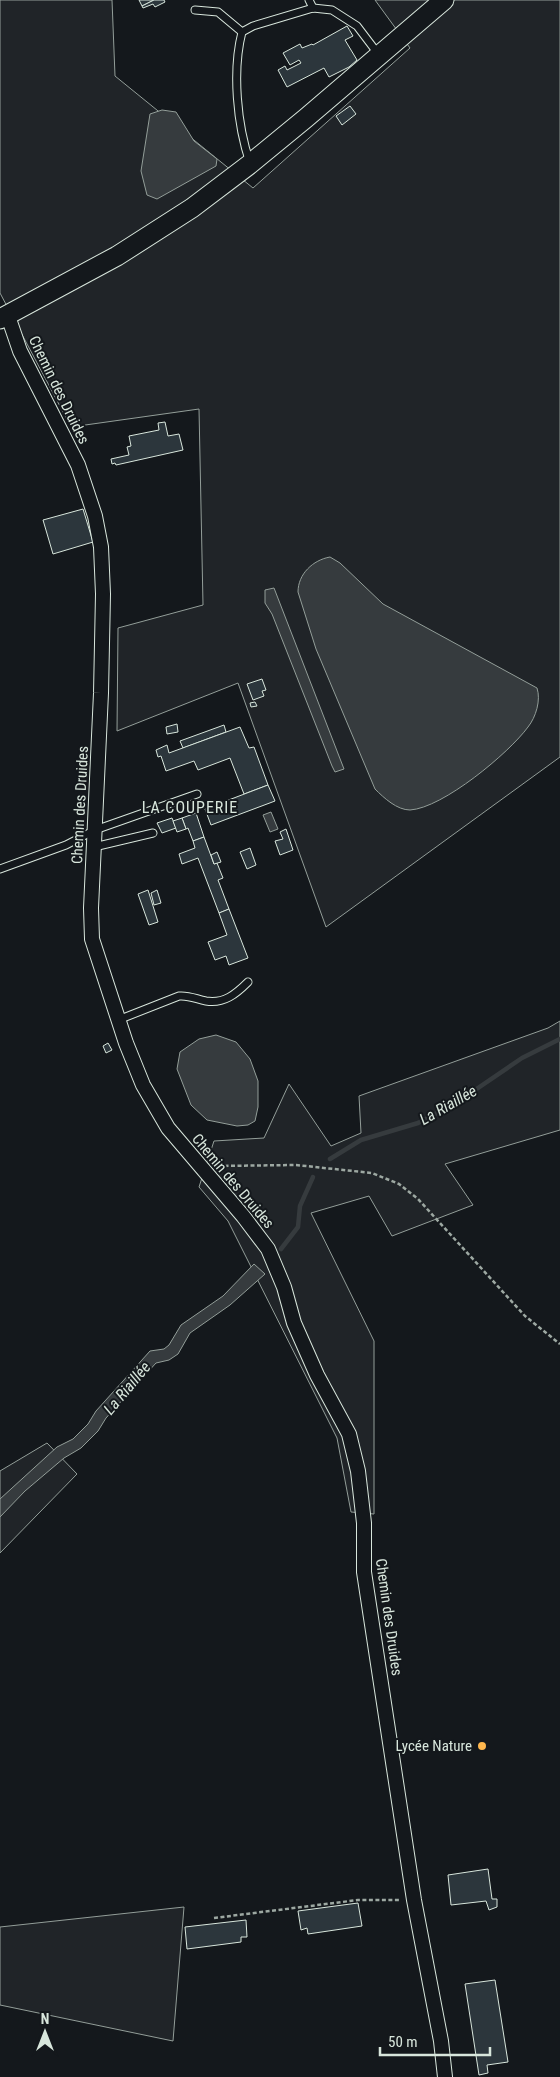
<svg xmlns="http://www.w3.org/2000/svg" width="560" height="2077" viewBox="0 0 560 2077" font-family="'Roboto Condensed',sans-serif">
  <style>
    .green { fill: #202428; stroke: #939e99 }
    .water { fill: #363b3e; stroke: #939e99 }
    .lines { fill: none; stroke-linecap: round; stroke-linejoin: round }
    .stream { stroke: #363b3e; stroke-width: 4.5 }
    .building { fill: #2c363c; stroke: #d8e6dc }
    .lane-casing { stroke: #d8e6dc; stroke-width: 9 }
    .street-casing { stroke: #d8e6dc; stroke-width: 16 }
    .secondary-casing { stroke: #d8e6dc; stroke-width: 21 }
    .path { stroke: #9da8a2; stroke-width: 2.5; stroke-dasharray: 4 2.5; stroke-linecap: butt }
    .lane { stroke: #14181c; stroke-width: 7 }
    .street { stroke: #14181c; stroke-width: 14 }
    .secondary { stroke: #14181c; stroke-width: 19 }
    .poi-dot { fill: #ffb74d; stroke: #14181c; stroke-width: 2 }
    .labels { text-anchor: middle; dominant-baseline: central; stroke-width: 4; stroke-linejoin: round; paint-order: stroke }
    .street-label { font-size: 15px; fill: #d8e6dc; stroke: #14181c }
    .poi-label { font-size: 15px; fill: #d8e6dc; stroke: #14181c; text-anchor: end }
    .neighbourhood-label { font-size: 16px; letter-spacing: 1px; fill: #d8e6dc; stroke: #14181c }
    .water-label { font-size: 16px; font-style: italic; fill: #d8e6dc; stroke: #14181c }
  </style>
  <rect width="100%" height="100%" fill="#14181c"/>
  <!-- green -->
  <g class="green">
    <polygon points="0,0 112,0 115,76 253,188 410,48 375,0 560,0 560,757 326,927 238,683 117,731 118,628 203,605 199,409 71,427 0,293"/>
    <polygon points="560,1021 560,1130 445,1164 473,1205 392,1236 369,1196 311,1213 374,1341 374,1514 351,1512 337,1438 228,1221 199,1187 214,1141 264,1138 289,1084 331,1146 361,1133 359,1096 548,1028"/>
    <polygon points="47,1443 77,1474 0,1553 0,1471"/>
    <polygon points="184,1907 173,2041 0,2005 0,1927"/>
  </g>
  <!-- water -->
  <g class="water">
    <polygon points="162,110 176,112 194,141 217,159 216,166 157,199 147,195 141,171 150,114"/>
    <path d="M330,557L340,563L383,604L537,688C541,700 536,717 528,727C509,753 443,808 410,810C397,810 384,798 375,789L316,649L298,592C298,574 313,560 330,557Z"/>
    <polygon points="274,588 344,769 335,772 332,766 272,614 265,603 265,590"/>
    <polygon points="271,812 278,829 270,832 263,815"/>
    <polygon points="216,1035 236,1042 250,1059 258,1081 258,1107 255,1121 248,1125 237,1126 207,1120 191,1105 177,1069 180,1052 199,1039"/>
    <polygon points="254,1264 265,1274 230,1305 190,1333 178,1354 169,1360 156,1363 106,1418 98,1431 81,1448 64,1458 25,1491 0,1517 0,1499 57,1447 73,1439 88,1424 96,1411 150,1351 164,1349 169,1345 181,1325 223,1296"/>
  </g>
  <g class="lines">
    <!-- stream -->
    <g class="stream">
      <polyline points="330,1159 361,1140 418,1123 456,1103 522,1058 560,1039"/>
      <polyline points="281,1249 298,1227 300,1206 313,1177"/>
    </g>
  </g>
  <!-- building -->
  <g class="building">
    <polygon points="139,0 154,0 142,6"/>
    <polygon points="154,0 164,0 165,2 155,7 153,4 143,8 142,6"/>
    <polygon points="347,26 353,36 345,40 357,60 349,67 329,77 324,68 287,87 278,70 285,66 287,70 301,63 299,60 290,65 283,53 300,44 302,48 312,44 313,45"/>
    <polygon points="350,106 356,114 342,125 336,116"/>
    <polygon points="165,422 168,436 179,434 183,450 116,465 115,463 112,464 111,459 129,455 127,447 131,446 129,436 159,430 158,423"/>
    <polygon points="83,509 93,542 53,554 43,520"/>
    <polygon points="262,679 266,690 262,691 264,696 253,700 247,684"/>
    <polygon points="255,702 257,706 251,707 250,703"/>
    <polygon points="177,724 178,732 167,734 166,727"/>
    <polygon points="224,725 226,732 183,748 180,741"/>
    <polygon points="240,727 249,748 254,747 268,785 244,794 230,758 198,770 194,761 166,771 161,756 158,757 156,750 167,745 169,753"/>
    <polygon points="268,785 275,801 211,825 205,809"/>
    <polygon points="196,813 204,837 193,841 188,828 186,829 182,818"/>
    <polygon points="172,818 176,828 162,833 157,823"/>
    <polygon points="182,818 186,829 177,832 173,821"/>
    <polygon points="286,829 293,850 280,855 275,841 283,839 280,832"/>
    <polygon points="204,837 214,864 217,863 223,878 218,880 229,909 219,913 198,858 182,864 179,854 195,848 193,841"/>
    <polygon points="250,848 256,865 247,869 240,852"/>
    <polygon points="217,852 221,862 214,864 211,855"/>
    <polygon points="148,890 158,922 149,925 138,894"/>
    <polygon points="157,890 161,903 154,905 151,893"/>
    <polygon points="229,909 248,958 229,965 226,956 215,960 208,942 227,935 219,913"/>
    <polygon points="108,1043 112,1050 106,1053 103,1046"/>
    <polygon points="488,1869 492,1899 497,1899 497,1907 489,1910 486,1901 451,1905 448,1875"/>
    <polygon points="358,1903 362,1926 308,1934 307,1928 301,1930 298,1911"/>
    <polygon points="246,1920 247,1937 241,1937 241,1942 187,1949 185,1927"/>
    <polygon points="495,1980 508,2062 487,2065 488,2073 479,2075 465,1984"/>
  </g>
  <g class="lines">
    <!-- lane casing -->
    <g class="lane-casing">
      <g id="lane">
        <polyline points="309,0 313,8"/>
        <polyline points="195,10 218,12 242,32"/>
        <path d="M250,163C237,125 232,71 242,32L253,26L313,8L332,10L357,26L379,55"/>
        <polyline points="94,847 153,833"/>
        <polyline points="0,869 66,845 95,830 197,794"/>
        <path d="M118,1020L179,996C189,995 196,999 206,1001C224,1004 236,994 248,982"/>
      </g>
    </g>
    <!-- street casing -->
    <g class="street-casing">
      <polyline id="street" points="8,316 20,351 78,465 95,516 101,547 103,594 101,693 91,908 92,939 126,1043 143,1085 168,1128 243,1216 268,1249 284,1287 294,1323 317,1375 349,1434 358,1471 364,1523 364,1572 414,1900 441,2041 445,2077"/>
    </g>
    <!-- secondary casing -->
    <g class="secondary-casing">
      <polyline id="secondary" points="0,319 117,256 192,208 250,164 306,118 444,0"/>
    </g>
    <!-- path -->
    <g class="path">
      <polyline points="218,1166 296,1165 372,1173 399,1184 418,1199 525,1316 560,1344"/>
      <polyline points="214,1918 358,1900 400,1900"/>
    </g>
    <!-- lane -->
    <use href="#lane" class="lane"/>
    <!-- street -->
    <use href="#street" class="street"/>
    <!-- secondary -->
    <use href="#secondary" class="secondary"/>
  </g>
  <!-- markers -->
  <circle class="poi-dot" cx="482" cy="1746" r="5"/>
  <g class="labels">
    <!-- street labels -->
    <g class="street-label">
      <text transform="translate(59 390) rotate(64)">Chemin des Druides</text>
      <text transform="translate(80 805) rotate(-87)">Chemin des Druides</text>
      <text transform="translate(233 1181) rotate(50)">Chemin des Druides</text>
      <text transform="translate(389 1617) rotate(82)">Chemin des Druides</text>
    </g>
    <!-- poi labels -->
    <g class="poi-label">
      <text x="472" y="1746">Lycée Nature</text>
    </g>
    <!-- neighbourhood labels -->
    <g class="neighbourhood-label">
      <text x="190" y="807">LA COUPERIE</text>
    </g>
    <!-- water labels -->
    <g class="water-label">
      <text transform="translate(448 1105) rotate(-30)">La Riaillée</text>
      <text transform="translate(127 1388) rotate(-50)">La Riaillée</text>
    </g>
  </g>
  <!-- north arrow -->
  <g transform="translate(45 2032)" stroke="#14181c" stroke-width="4" paint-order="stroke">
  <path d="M0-4L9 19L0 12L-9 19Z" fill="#d8e6dc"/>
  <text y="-8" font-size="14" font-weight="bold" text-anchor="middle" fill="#d8e6dc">N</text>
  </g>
  <!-- scale -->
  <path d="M380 2047v8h110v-8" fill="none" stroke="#d8e6dc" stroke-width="2.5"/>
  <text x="388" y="2047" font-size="15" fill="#d8e6dc" stroke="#14181c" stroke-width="4" paint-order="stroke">50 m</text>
</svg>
